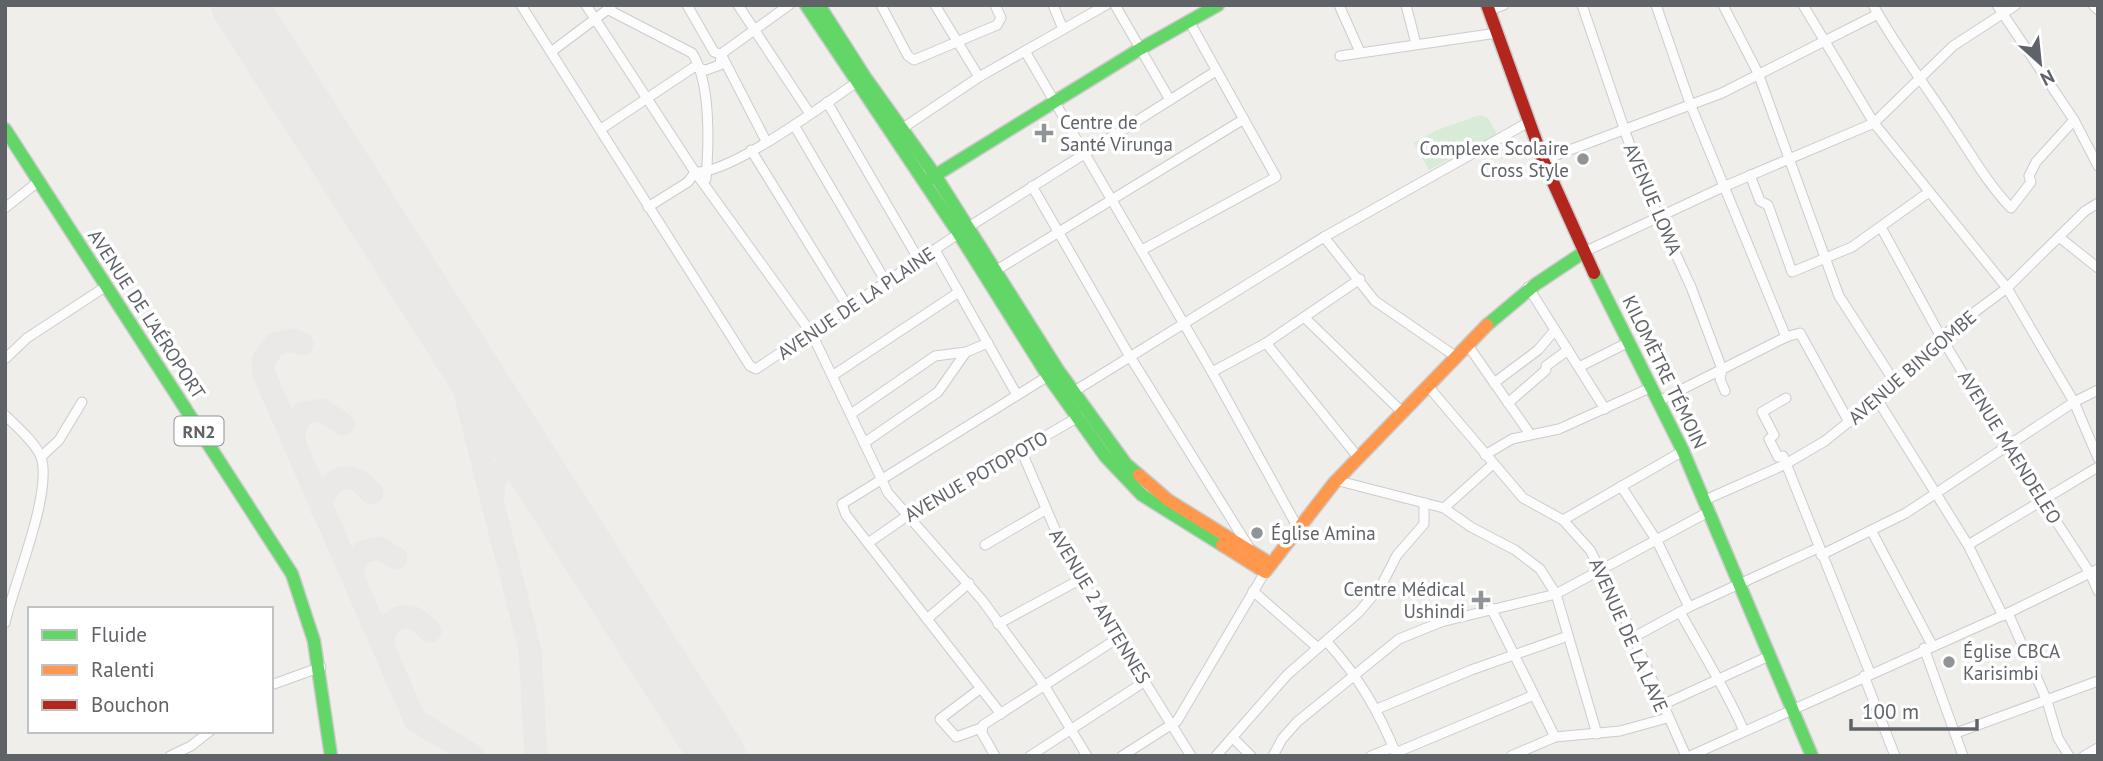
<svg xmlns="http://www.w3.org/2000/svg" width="2103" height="761" viewBox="0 0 2103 761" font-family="'PT Sans',sans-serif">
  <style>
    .green { fill: #d8ebd6 }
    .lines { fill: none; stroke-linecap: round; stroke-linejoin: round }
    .taxiway { stroke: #eae9e7; stroke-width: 23 }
    .runway { stroke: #eae9e7; stroke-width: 56 }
    .street-casing { stroke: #cbcccc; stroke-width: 11 }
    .fast-casing { stroke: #cacacb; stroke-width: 15 }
    .slow-casing { stroke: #cacacb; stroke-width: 15 }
    .jam-casing { stroke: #cacacb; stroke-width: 15 }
    .street { stroke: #fdfcfc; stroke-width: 9 }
    .fast { stroke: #63d668; stroke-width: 12 }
    .slow { stroke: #ff974d; stroke-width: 12 }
    .jam { stroke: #b3261e; stroke-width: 12 }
    .poi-dot { fill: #919496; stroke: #fff; stroke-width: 2.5 }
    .labels { text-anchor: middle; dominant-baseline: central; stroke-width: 7; stroke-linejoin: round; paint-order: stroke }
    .shield { fill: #fff; stroke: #8f9295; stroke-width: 2 }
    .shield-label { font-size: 18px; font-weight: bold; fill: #5f6368 }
    .poi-label { font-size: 19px; fill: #5f6368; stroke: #fff; text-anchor: start }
    .street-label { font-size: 19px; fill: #5f6368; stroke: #fff }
  </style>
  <rect width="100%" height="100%" fill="#efeeea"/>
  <!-- green -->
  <polygon class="green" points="1480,115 1488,118 1497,134 1429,170 1414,143 1437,130"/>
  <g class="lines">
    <!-- taxiway -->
    <g class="taxiway">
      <polyline points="451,338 530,650 536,756"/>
      <polyline points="302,344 293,340 275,344 263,361 264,374 415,720 474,756"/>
      <polyline points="295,446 294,429 303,413 322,410 343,424"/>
      <path d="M493,495C493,466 515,459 537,472"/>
      <path d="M322,510C321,490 338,470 359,481C364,484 368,490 372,493"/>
      <polyline points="354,580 353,565 363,552 379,548 396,558"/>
      <path d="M383,647C381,631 393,614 411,617C419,619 424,626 430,631"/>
    </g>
    <!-- runway -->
    <polyline class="runway" points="239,5 718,756"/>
    <!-- street casing -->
    <g class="street-casing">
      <g id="street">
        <polyline points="521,5 750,366 756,369 967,228 1216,71"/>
        <polyline points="586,5 695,172 812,334 888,493 982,600 1044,685 1087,756"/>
        <polyline points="687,5 714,52 721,54 766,141"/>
        <polyline points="738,5 810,114"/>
        <polyline points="881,5 908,56 914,60 997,25 1001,18 995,5"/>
        <polyline points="935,5 979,77"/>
        <polyline points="1053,5 1063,29"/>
        <polyline points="1115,5 1170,100"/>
        <polyline points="1339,5 1360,52"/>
        <polyline points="1406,5 1416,44"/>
        <polyline points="1582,5 1641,178 1691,287 1722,369 1720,379 1725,391"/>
        <polyline points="1656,5 1691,106 1786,337 1659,401"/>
        <polyline points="1723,5 1758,73 1839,296 1894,381"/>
        <polyline points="1803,5 1874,123 2007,288 2074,402 2098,458"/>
        <path d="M1873,5C1897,49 1927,87 1954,129C1973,157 1988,184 2011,208L2031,182L2029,176L2036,162L2074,120"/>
        <polyline points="1997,5 2074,120 2098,166"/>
        <polyline points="2093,5 2098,10"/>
        <path d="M607,9L692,53C711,82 709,144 706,179"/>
        <polyline points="1489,10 1504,5"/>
        <polyline points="1025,51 1212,372 1297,526"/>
        <polyline points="551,52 611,7"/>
        <polyline points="1340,56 1497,33"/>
        <polyline points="827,102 919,260"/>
        <polyline points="794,125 886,282"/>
        <polyline points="903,128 979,77 1106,5"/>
        <polyline points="601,129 694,67 706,70 720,65 721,54 789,5"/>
        <polyline points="751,150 848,307"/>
        <polyline points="1543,160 1722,93 1878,14"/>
        <polyline points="1750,175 1760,201 1768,205 1792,272 1852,247 1929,192"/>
        <polyline points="1032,186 1129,355 1250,549"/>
        <path d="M648,207L688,182L695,172C730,175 827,102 860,80"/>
        <polyline points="5,208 39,181"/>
        <polyline points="1882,229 1941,337 2007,446 2090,573 2098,591"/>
        <polyline points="1324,237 1375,301 1455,356"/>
        <polyline points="2059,237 2098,268"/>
        <polyline points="935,250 1017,395"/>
        <polyline points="1142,250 1276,177 1189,21"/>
        <polyline points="1584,252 1723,187 1874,123 1953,46 2016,5"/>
        <polyline points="995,271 1244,119"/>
        <polyline points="1528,287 1605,409"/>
        <polyline points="1305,318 1401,411"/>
        <polyline points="1786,337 1800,333 1849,422"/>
        <polyline points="1266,343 1357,456"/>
        <polyline points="1467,344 1530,434"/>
        <polyline points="5,359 27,338 105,287"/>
        <polyline points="1579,367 1629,342"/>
        <polyline points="1212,372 1266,343 1360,279"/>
        <polyline points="832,376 959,292"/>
        <polyline points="1494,383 1538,350 1555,330"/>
        <polyline points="1427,385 1523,498 1563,520 1590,550 1620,607 1686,756"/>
        <polyline points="1073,392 1324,237 1527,123"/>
        <polyline points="1786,398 1762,412 1774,435 1769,439 1778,457 1783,456 1870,673"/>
        <polyline points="1877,399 1968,545 2003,616"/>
        <polyline points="1508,403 1546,370 1546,366 1568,350"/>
        <polyline points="851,414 935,356 966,352 988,343"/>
        <path d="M5,415C16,426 36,443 41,457C53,493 13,585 5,623"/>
        <polyline points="864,443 938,392 966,352"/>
        <polyline points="1021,450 1067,557 1191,756"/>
        <polyline points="1485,455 1512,439 1559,429 1652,387"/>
        <polyline points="41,457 59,440 82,402"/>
        <polyline points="1335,480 1444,508 1471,527 1515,550 1540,569 1556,594 1597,734"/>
        <polyline points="1621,486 1657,541 1689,607"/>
        <polyline points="1705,500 1784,465 1825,441 1877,399 1941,337 2007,288 2085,211 2098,203"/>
        <polyline points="1444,508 1493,464"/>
        <polyline points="1563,520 1683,451"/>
        <polyline points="1872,532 1932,645"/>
        <polyline points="868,543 907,516 1080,416"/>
        <polyline points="985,545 1045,510"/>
        <polyline points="1968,545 2098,467"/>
        <polyline points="1821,555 1906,513 2074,402 2098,390"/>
        <polyline points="1253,591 1318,648"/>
        <polyline points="1491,608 1555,737"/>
        <path d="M1680,612C1702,652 1726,689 1744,731"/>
        <polyline points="2008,613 2047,701 2058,738 2069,756"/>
        <polyline points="927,619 969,583"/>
        <polyline points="998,624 1081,579"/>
        <polyline points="1634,637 1689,607 1818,548"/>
        <path d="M1327,642C1359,677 1379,712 1397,756"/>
        <polyline points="1924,648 1963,756"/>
        <polyline points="1864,676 1895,756"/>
        <polyline points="271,685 321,667"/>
        <polyline points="981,688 940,719 956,737 981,728"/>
        <polyline points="1662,705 1769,656"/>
        <polyline points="1377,709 1471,670 1568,636"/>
        <polyline points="1001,714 846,515 842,504 1053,373"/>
        <polyline points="1956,733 2098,681"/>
        <polyline points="1233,738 1251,756"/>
        <polyline points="1395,753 1534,695"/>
        <polyline points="170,756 191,746 210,731"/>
        <polyline points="995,756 982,733 983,725 1118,638"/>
        <polyline points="1030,756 1144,682"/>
        <polyline points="1122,756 1177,721 1265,572"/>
        <polyline points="1216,756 1287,675 1359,612 1381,586 1397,555 1424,524 1424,503"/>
        <polyline points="1273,756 1282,739 1297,722 1399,639 1441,622 1556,594 1710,511"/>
        <polyline points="1371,756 1393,747"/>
        <polyline points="1511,756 1555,737 1620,731 1667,718"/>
        <polyline points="1690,756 2008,613 2098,569"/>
        <polyline points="2084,756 2098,748"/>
      </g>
    </g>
    <!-- fast casing -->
    <g class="fast-casing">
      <g id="fast">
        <polyline points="806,5 959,234 1048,376 1105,456 1142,495 1222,545"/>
        <polyline points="819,5 865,77 935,175 1058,370 1126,464 1139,475"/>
        <polyline points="5,129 292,574 314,641 331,756"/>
        <polyline points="931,178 1140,49 1218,5"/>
        <polyline points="1594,273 1683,451 1812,756"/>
        <polyline points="1487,325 1536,284 1584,252"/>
      </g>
    </g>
    <!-- slow casing -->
    <g class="slow-casing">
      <g id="slow">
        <polyline points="1139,475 1168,500 1271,564"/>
        <polyline points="1222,545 1265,572 1334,483 1487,325"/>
      </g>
    </g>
    <!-- jam casing -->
    <g class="jam-casing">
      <polyline id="jam" points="1487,5 1543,160 1594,273"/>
    </g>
    <!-- street -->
    <use href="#street" class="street"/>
    <!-- fast -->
    <use href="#fast" class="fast"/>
    <!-- slow -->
    <use href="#slow" class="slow"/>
    <!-- jam -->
    <use href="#jam" class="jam"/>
  </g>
  <!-- markers -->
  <g class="poi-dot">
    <path d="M1040.5 122.5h7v7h7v7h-7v7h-7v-7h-7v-7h7z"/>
    <circle cx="1583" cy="159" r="7"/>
    <circle cx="1257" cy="533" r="7"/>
    <path d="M1477.5 589.5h7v7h7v7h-7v7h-7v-7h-7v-7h7z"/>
    <circle cx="1949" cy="662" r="7"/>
  </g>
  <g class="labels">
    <!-- shield labels -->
    <rect class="shield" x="174.5" y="416.5" width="49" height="29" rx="5"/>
    <g class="shield-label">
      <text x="199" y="431">RN2</text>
    </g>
    <!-- poi labels -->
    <g class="poi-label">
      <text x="1060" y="122">Centre de<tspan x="1060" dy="22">Santé Virunga</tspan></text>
      <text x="1569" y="148" text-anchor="end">Complexe Scolaire<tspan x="1569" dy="22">Cross Style</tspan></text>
      <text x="1271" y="533">Église Amina</text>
      <text x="1465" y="589" text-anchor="end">Centre Médical<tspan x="1465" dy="22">Ushindi</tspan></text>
      <text x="1963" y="651">Église CBCA<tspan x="1963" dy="22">Karisimbi</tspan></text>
    </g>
    <!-- street labels -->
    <g class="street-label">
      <text transform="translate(1653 199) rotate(67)">AVENUE LOWA</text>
      <text transform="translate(856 303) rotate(-34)">AVENUE DE LA PLAINE</text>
      <text transform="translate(147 314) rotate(57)">AVENUE DE L'AÉROPORT</text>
      <text transform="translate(1912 367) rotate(-41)">AVENUE BINGOMBE</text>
      <text transform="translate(1665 372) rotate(64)">KILOMÈTRE TÉMOIN</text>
      <text transform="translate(2010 447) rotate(58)">AVENUE MAENDELEO</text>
      <text transform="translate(976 476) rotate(-30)">AVENUE POTOPOTO</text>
      <text transform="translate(1100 606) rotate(59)">AVENUE 2 ANTENNES</text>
      <text transform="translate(1629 635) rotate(66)">AVENUE DE LA LAVE</text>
    </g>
  </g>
  <!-- border -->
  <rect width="2103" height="761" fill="none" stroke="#5f6368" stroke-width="14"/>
  <!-- legend -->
  <rect x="28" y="607" width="245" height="126" fill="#ffffff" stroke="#bfc1c3" stroke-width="2"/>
  <rect x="42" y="630" width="35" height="10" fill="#63d668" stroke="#bfc1c3" stroke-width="2"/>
  <text x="91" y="642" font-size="21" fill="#5f6368">Fluide</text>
  <rect x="42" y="665" width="35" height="10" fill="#ff974d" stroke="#bfc1c3" stroke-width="2"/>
  <text x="91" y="677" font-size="21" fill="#5f6368">Ralenti</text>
  <rect x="42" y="700" width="35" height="10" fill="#b3261e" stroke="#bfc1c3" stroke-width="2"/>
  <text x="91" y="712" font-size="21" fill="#5f6368">Bouchon</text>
  <!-- north arrow -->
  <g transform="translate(2040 63) rotate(153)" stroke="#ffffff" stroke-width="5" paint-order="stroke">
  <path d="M0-5L12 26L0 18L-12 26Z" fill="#5f6368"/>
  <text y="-10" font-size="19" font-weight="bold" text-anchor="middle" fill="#5f6368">N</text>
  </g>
  <!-- scale -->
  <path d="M1851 719v10h126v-10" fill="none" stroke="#5f6368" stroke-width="3.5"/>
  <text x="1862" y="719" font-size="21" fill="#5f6368" stroke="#ffffff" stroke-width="5" paint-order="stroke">100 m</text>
</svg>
